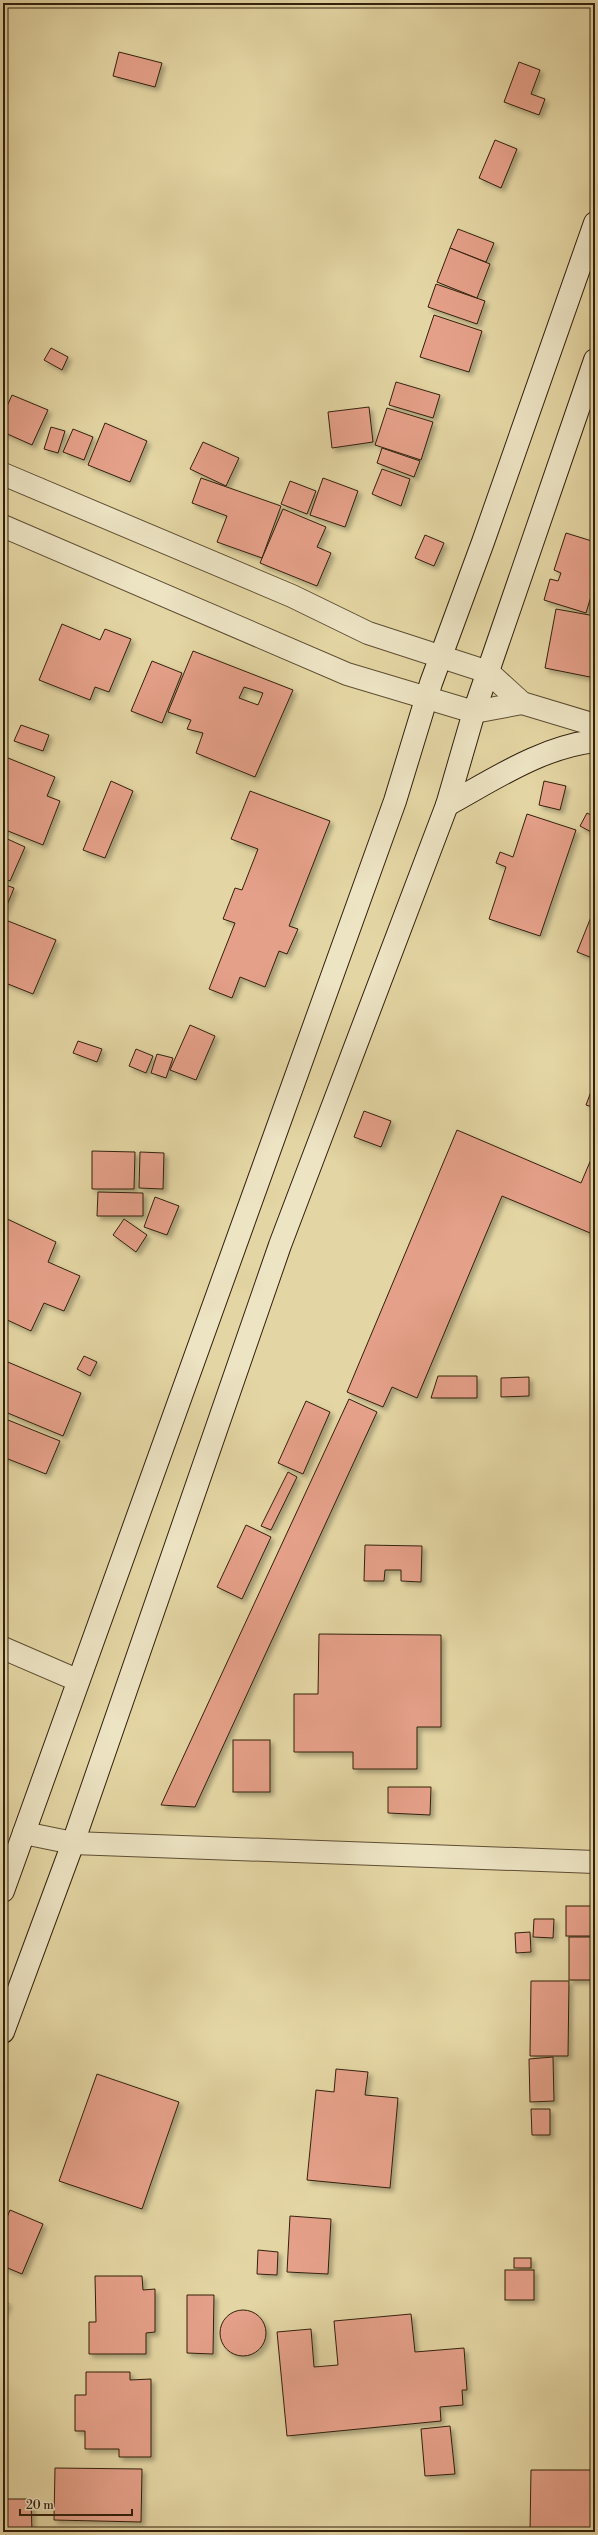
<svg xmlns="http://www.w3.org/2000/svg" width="598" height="2535" viewBox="0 0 598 2535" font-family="'Libre Bodoni',serif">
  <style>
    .building { fill: #e5a089; stroke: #32200d; fill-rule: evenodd; filter: url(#shadow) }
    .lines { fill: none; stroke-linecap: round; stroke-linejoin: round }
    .minor-casing { stroke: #5e4e33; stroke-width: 24 }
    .tertiary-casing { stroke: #5e4e33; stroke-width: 24 }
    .secondary-casing { stroke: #32200d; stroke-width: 24 }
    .minor { stroke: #ede4c4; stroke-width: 22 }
    .tertiary { stroke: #ede4c4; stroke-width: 22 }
    .secondary { stroke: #ede4c4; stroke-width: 22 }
  </style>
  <defs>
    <filter id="shadow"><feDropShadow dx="3.5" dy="3.5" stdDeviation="2" flood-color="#0004"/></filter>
  </defs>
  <rect width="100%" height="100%" fill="#e4d6a4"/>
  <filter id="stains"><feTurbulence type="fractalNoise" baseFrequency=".005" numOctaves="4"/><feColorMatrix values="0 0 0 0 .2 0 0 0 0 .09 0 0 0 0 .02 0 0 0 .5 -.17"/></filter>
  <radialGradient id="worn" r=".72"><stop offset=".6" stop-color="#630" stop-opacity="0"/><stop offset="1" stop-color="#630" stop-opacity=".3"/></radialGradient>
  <!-- building -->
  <g class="building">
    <polygon points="119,52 162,63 155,87 113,76"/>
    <polygon points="519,62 540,70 531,94 545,99 539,115 504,102"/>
    <polygon points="495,140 517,149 501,188 479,178"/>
    <polygon points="458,229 494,243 486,262 450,248"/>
    <polygon points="450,248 490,264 477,298 437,282"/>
    <polygon points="436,284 485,301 477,324 428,307"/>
    <polygon points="434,315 482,331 469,372 420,357"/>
    <polygon points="51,348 68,357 62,370 44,360"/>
    <polygon points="396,382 440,395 433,418 389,405"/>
    <polygon points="12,395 48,410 32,445 3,432 3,415"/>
    <polygon points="369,407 373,442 332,448 328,412"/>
    <polygon points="387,408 433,422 421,460 375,445"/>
    <polygon points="105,423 147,441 130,482 88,465"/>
    <polygon points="51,427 65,431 58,453 44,449"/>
    <polygon points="73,429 93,437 84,460 63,452"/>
    <polygon points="203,442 239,458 226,486 190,469"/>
    <polygon points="382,448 420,461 414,477 377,463"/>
    <polygon points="382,469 410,479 401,506 372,494"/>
    <polygon points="201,478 281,506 262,558 217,542 227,516 192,503"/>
    <polygon points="323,478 358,491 345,527 310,515"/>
    <polygon points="290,481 316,491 307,514 281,504"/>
    <polygon points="283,509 326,527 317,547 331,553 317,586 260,563"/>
    <polygon points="566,533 595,542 595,583 586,613 544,600 550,579 558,581 561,573 554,570"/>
    <polygon points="425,535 444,543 434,566 415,558"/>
    <polygon points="556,609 595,616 595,678 545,668"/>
    <polygon points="62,624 100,640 105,629 131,639 109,692 95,687 90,700 39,680"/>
    <path d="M193,651L293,690L255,777L196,753L203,733L187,729L191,720L168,712ZM244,687L263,693L258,705L239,698Z"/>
    <polygon points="152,661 182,673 162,723 131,711"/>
    <polygon points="21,725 49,735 43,751 14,741"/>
    <polygon points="3,756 55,777 47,796 60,801 43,845 3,829"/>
    <polygon points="111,781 133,791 105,858 83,850"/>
    <polygon points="544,781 566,786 560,810 539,805"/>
    <polygon points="250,791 330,821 289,926 298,929 287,954 279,951 265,987 240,977 232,998 209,989 235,923 223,919 235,888 242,890 258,849 231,839"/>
    <polygon points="587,813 595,817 595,834 580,826"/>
    <polygon points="527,814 576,830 540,936 489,919 506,867 496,863 500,852 513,857"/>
    <polygon points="3,837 25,847 10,881 3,878"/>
    <polygon points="3,884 14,888 3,915"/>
    <polygon points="591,917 595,919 595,959 577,952"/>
    <polygon points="3,919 56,940 33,994 3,982"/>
    <polygon points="190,1025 215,1036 196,1080 170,1070"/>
    <polygon points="78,1041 102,1049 97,1062 73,1053"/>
    <polygon points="136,1049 153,1056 146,1073 129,1066"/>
    <polygon points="157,1054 173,1058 166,1078 151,1073"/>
    <polygon points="595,1081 595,1108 586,1105"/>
    <polygon points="364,1111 391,1121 381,1147 354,1137"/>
    <polygon points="457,1130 581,1183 595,1150 595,1235 502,1196 417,1398 392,1387 383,1407 347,1392"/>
    <polygon points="92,1151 135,1152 134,1189 92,1189"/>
    <polygon points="140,1152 164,1153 163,1189 139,1188"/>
    <polygon points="98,1192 143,1193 143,1216 97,1216"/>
    <polygon points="155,1197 179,1206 167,1235 144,1227"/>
    <polygon points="3,1217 56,1242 48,1262 80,1276 64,1311 44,1303 31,1331 3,1318"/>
    <polygon points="124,1219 147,1235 136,1252 113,1235"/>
    <polygon points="84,1356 97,1362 90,1376 77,1369"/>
    <polygon points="3,1360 81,1393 63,1436 3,1411"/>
    <polygon points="438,1376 477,1376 477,1398 431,1398"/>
    <polygon points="529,1377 529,1396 501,1397 501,1378"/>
    <polygon points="349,1399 377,1412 195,1807 161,1805"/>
    <polygon points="306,1401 330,1412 303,1474 278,1463"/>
    <polygon points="3,1418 60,1441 46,1474 3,1457"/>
    <polygon points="288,1472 297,1477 271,1530 261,1526"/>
    <polygon points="246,1525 271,1537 242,1599 217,1587"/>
    <polygon points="365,1545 422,1546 421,1582 401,1581 401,1570 385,1570 384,1581 364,1581"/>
    <polygon points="319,1634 441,1635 441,1727 417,1727 417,1769 353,1769 353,1752 294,1752 294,1694 318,1694"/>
    <rect x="233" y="1740" width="37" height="52"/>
    <polygon points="388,1787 431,1787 430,1815 388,1813"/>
    <rect x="566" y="1906" width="29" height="30"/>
    <polygon points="534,1919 554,1919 553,1938 533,1937"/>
    <polygon points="530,1932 531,1952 516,1953 515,1933"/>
    <rect x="569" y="1937" width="26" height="43"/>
    <polygon points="531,1981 569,1981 568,2056 530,2056"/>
    <polygon points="553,2057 554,2101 530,2102 529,2059"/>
    <polygon points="336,2069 368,2072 365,2095 398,2098 390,2188 307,2180 316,2090 334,2092"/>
    <polygon points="97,2074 179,2102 142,2209 59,2181"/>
    <polygon points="531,2109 550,2109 550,2135 532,2135"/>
    <polygon points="10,2210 43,2224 22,2274 3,2266 3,2227"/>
    <polygon points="290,2216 331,2219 328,2274 287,2272"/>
    <polygon points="258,2250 278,2252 277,2275 257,2274"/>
    <rect x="514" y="2258" width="17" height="10"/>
    <rect x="505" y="2270" width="29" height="30"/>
    <polygon points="95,2276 142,2276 143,2290 155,2289 155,2332 146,2333 146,2354 89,2354 89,2322 96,2322"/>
    <polygon points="187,2295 214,2295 213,2354 187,2353"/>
    <polygon points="3,2300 8,2303 3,2315"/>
    <circle cx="243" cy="2333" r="23"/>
    <polygon points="411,2314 415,2352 464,2348 467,2390 462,2390 463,2405 440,2407 441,2421 287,2436 277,2332 311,2329 314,2367 338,2365 334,2321"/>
    <polygon points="86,2372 130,2372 130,2380 151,2379 151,2457 119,2457 119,2449 85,2449 85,2431 75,2431 75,2395 86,2395"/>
    <polygon points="450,2426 455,2474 425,2476 421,2429"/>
    <polygon points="55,2468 142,2469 141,2522 54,2520"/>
    <polygon points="531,2470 595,2470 595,2532 530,2532"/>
    <polygon points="3,2499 31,2499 32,2532 3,2532"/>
    <polygon points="132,2529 132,2532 96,2532 96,2530"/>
  </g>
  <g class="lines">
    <!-- minor casing -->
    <g class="minor-casing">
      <polyline id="minor" points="3,1648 77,1680"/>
    </g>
    <!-- tertiary casing -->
    <g class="tertiary-casing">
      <g id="tertiary">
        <polyline points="3,474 292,596 368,633 488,672 522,703 595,725"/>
        <polyline points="3,526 347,674 474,712 522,703"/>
        <polyline points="24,1833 73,1843 595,1862"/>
      </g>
    </g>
    <!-- secondary casing -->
    <g class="secondary-casing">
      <g id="secondary">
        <path d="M447,805C493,780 541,747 595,741"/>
        <polyline points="3,1891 395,801 431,683 483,542 595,223"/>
        <polyline points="3,2032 73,1843 280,1245 447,805 474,712 595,360"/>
      </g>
    </g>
    <!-- minor -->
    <use href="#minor" class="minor"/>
    <!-- tertiary -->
    <use href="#tertiary" class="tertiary"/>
    <!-- secondary -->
    <use href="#secondary" class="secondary"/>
  </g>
  <!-- margin -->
  <rect width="598" height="2535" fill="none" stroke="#e4d6a4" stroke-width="16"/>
  <rect x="4" y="4" width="590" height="2527" fill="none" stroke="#32200d" stroke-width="2"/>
  <rect x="8" y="8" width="582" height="2519" fill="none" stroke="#32200d"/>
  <!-- scale -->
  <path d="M20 2509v6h112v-6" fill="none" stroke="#32200d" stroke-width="2"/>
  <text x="26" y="2509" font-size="12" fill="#32200d" stroke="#ede4c4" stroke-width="3" paint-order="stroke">20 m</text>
  <rect width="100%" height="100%" filter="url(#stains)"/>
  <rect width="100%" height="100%" fill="url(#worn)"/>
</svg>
